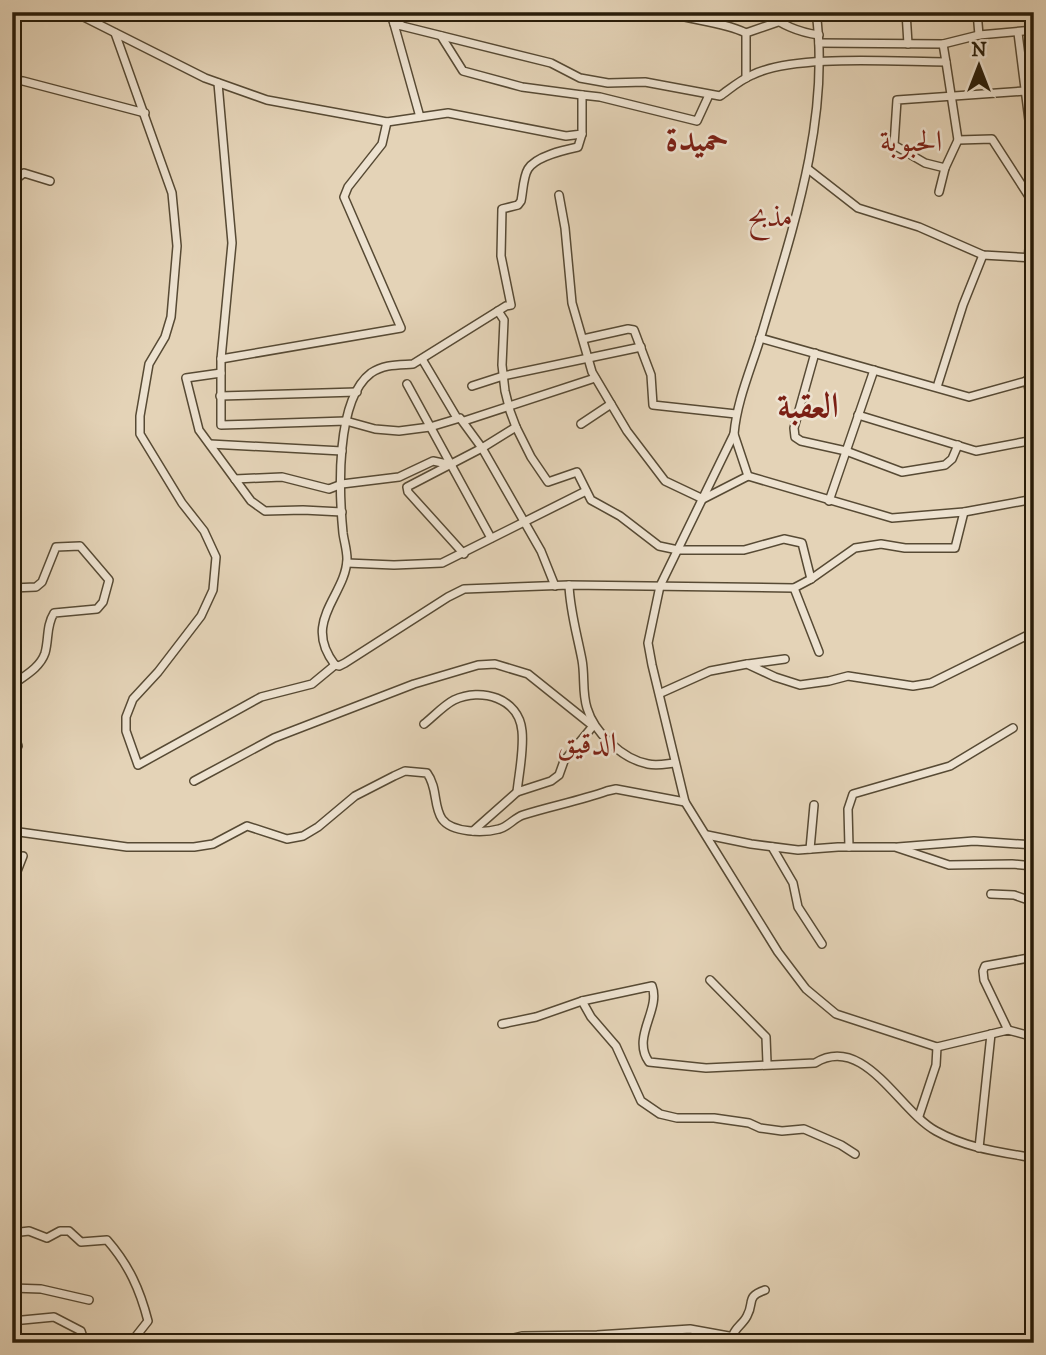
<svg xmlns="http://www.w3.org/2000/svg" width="1046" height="1355" viewBox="0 0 1046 1355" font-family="'IM FELL DW Pica',Amiri,serif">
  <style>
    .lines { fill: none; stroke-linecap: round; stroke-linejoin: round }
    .minor-casing { stroke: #574a34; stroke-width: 10 }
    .minor { stroke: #ede2d0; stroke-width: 7 }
    .labels { text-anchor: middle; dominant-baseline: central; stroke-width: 5; stroke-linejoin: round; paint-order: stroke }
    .neighbourhood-label { font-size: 30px; fill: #7a1f14; stroke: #ede2d0 }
    .district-label { font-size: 35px; font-weight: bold; fill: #7a1f14; stroke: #ede2d0 }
  </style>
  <rect width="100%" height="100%" fill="#e4d3b7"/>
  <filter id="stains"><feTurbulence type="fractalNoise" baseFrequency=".00286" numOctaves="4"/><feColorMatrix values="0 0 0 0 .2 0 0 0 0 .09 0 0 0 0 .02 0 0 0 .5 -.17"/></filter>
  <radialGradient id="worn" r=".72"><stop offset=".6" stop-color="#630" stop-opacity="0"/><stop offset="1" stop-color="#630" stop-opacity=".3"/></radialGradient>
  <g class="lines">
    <!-- minor casing -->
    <g class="minor-casing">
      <g id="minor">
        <polyline points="74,12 205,78 267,100 387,122 448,113 566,136 582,134 582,95 600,97 697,121 709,95"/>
        <polyline points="390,12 394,24 414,12"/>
        <path d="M666,12C692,21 721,21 746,33"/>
        <path d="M764,12C783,25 797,32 819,35"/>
        <path d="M816,12C831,120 791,234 761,336C751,369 737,400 734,434L660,586L648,643L652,665L685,802L778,952L806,989L836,1014L937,1047L1008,1030L1034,1037"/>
        <polyline points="906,12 908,44"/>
        <polyline points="977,12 979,35"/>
        <polyline points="115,33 172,193 177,246 171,317 165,337 149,364 140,416 140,434 182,503 204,531 216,557 213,590 201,616 158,672 133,699 126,717 126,731 138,765 261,697 312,684 335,665 339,666 345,663 448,597 464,589 569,585 794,588 811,579 855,548 881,544 905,548 955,548 964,512"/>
        <polyline points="1018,33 1034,160"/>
        <polyline points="441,36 463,71 522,87 582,95"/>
        <polyline points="819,43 943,44 979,35 1034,30"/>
        <polyline points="946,62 958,140 992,139 1032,201"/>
        <polyline points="746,78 746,33 778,22"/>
        <polyline points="12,80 23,81 145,113"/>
        <polyline points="218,83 232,243 221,359 221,425 346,421 375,429 399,431 430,427 460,418 482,448 541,551 555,586"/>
        <path d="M420,117L394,24L551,63L580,78L608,83L645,82L720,96C730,89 740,80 752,75C794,54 897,62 946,62L943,44"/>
        <polyline points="945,168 925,163 894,145 897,100 1025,91"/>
        <polyline points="808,169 858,208 919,227 983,255 1034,258"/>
        <polyline points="12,182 24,173 50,181"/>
        <polyline points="939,192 945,168 958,140"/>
        <polyline points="559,195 565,228 572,303 592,372 627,431 665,481 703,499 748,476 734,434"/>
        <polyline points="1028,259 1034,200"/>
        <polyline points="498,311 504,320 502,365 505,391 510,411 516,427 531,457 548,482 577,472 591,500 620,516 659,546 678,550 744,550 784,539 802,543 811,579"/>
        <polyline points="760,338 969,397 1034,379"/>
        <polyline points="583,339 628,329 634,330 651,375 653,405 736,414"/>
        <polyline points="815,353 794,428 795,437 801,441 846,451 902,472 945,465 952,459 958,445"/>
        <polyline points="221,359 401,328 344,197 348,187 382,144 387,122"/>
        <polyline points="422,359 457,418"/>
        <polyline points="221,373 186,378 199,430 251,501 265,511 303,510 342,512"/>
        <polyline points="1027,380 1034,413"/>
        <polyline points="407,384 491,538"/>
        <polyline points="472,386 503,376 641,347"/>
        <polyline points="937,387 963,305 983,255"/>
        <polyline points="220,396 357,392"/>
        <polyline points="858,415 976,451 1034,440"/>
        <polyline points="464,421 595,378"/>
        <polyline points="581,424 611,404"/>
        <polyline points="210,444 342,451"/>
        <polyline points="748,476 892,518 964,512 1034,499"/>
        <polyline points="235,479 282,477 329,489 342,484 399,477 433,461 452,465"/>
        <polyline points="829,501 874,370"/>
        <polyline points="464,554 408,492 407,487 482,448 516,427"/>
        <polyline points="347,563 394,565 442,563 586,491"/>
        <path d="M569,585C570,611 577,634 582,660C585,676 582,692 587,708C594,732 622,759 648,764C657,766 665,764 675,763"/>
        <path d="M12,588L36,587L42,582L56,547L80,546L109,580L103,602L97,609L54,613C46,626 49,639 45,653C40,668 24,676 12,685"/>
        <polyline points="794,588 819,652"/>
        <polyline points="748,664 785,659"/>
        <path d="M335,665C301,621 346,596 347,559C347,550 344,541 343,533C339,492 335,400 371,373C384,364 398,365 413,364L506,306L511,305L501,256L502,209L518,205L521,201C523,192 523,177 528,169C536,156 564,150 578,147L582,134"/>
        <polyline points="661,693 710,671 747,664 775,677 800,685 829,681 848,676 913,686 931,683 1034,632"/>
        <polyline points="12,728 18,746 12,747"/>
        <path d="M194,781L274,738L414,684L478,665L495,664L528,674L593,726L564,761L559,775L551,781L517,792C519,773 524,750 522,731C519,698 481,687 454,700C444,705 433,717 424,724"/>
        <path d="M12,831L127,847H194L213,844L247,826L287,839L303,836L318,827L355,796L394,776L405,771L427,773C438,788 433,806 442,819C452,833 484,833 499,829C508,827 514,818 523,815C551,806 579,801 607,791L616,789L685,802"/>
        <polyline points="473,831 517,792"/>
        <polyline points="707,835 751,844 798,850 838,847 895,847 949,865 1012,864 1034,866"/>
        <polyline points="772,847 793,883 798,907 822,944"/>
        <polyline points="849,847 848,809 853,794 950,766 1013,728"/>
        <polyline points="898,847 974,841 1034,845"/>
        <polyline points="810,849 814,805"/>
        <polyline points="12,884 23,856"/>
        <polyline points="991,894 1014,895 1034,902"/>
        <polyline points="710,980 766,1037 767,1063"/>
        <polyline points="582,1001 591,1017 616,1046 641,1101 660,1114 677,1118 714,1118 749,1123 760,1128 782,1131 804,1129 841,1145 855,1154"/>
        <path d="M502,1024L536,1017L582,1001L652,986C661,1010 631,1037 649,1062L706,1068L815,1063C864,1033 899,1111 936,1131C966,1148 1000,1152 1034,1158"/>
        <polyline points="1008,1030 984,980 983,971 985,966 1034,957"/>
        <polyline points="919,1116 936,1065 937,1047"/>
        <polyline points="979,1148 991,1034"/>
        <path d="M12,1233L29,1231L47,1238L60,1231H69L81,1242L107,1240C129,1265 140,1290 148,1321L133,1340L135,1343"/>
        <polyline points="12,1288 41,1289 89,1300"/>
        <polyline points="12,1321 54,1317 81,1331 85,1343"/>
        <path d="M733,1335C736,1327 743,1324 747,1316C755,1302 745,1297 765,1290"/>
        <polyline points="265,1342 268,1343"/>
        <polyline points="493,1343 522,1336 597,1335 690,1329 768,1343"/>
      </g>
    </g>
    <!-- minor -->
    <use href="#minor" class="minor"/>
  </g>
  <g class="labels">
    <!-- neighbourhood labels -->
    <g class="neighbourhood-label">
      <text x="911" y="142">الحبوبة</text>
      <text x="770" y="217">مذبح</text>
      <text x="587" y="744">الدقيق</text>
    </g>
    <!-- district labels -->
    <g class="district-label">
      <text x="697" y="140">حميدة</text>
      <text x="808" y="407">العقبة</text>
    </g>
  </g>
  <!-- margin -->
  <rect width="1046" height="1355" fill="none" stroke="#e4d3b7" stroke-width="42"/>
  <rect x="14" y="14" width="1018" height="1327" fill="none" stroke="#281c09" stroke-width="3.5"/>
  <rect x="21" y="21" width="1004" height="1313" fill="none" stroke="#281c09" stroke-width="2"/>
  <!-- north arrow -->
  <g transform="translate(979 66)" stroke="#ede2d0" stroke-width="5" paint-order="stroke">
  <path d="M0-5L12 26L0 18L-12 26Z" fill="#281c09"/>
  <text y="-10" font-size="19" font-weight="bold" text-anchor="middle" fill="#281c09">N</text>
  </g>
  <rect width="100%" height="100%" filter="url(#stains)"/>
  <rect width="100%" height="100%" fill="url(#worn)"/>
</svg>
